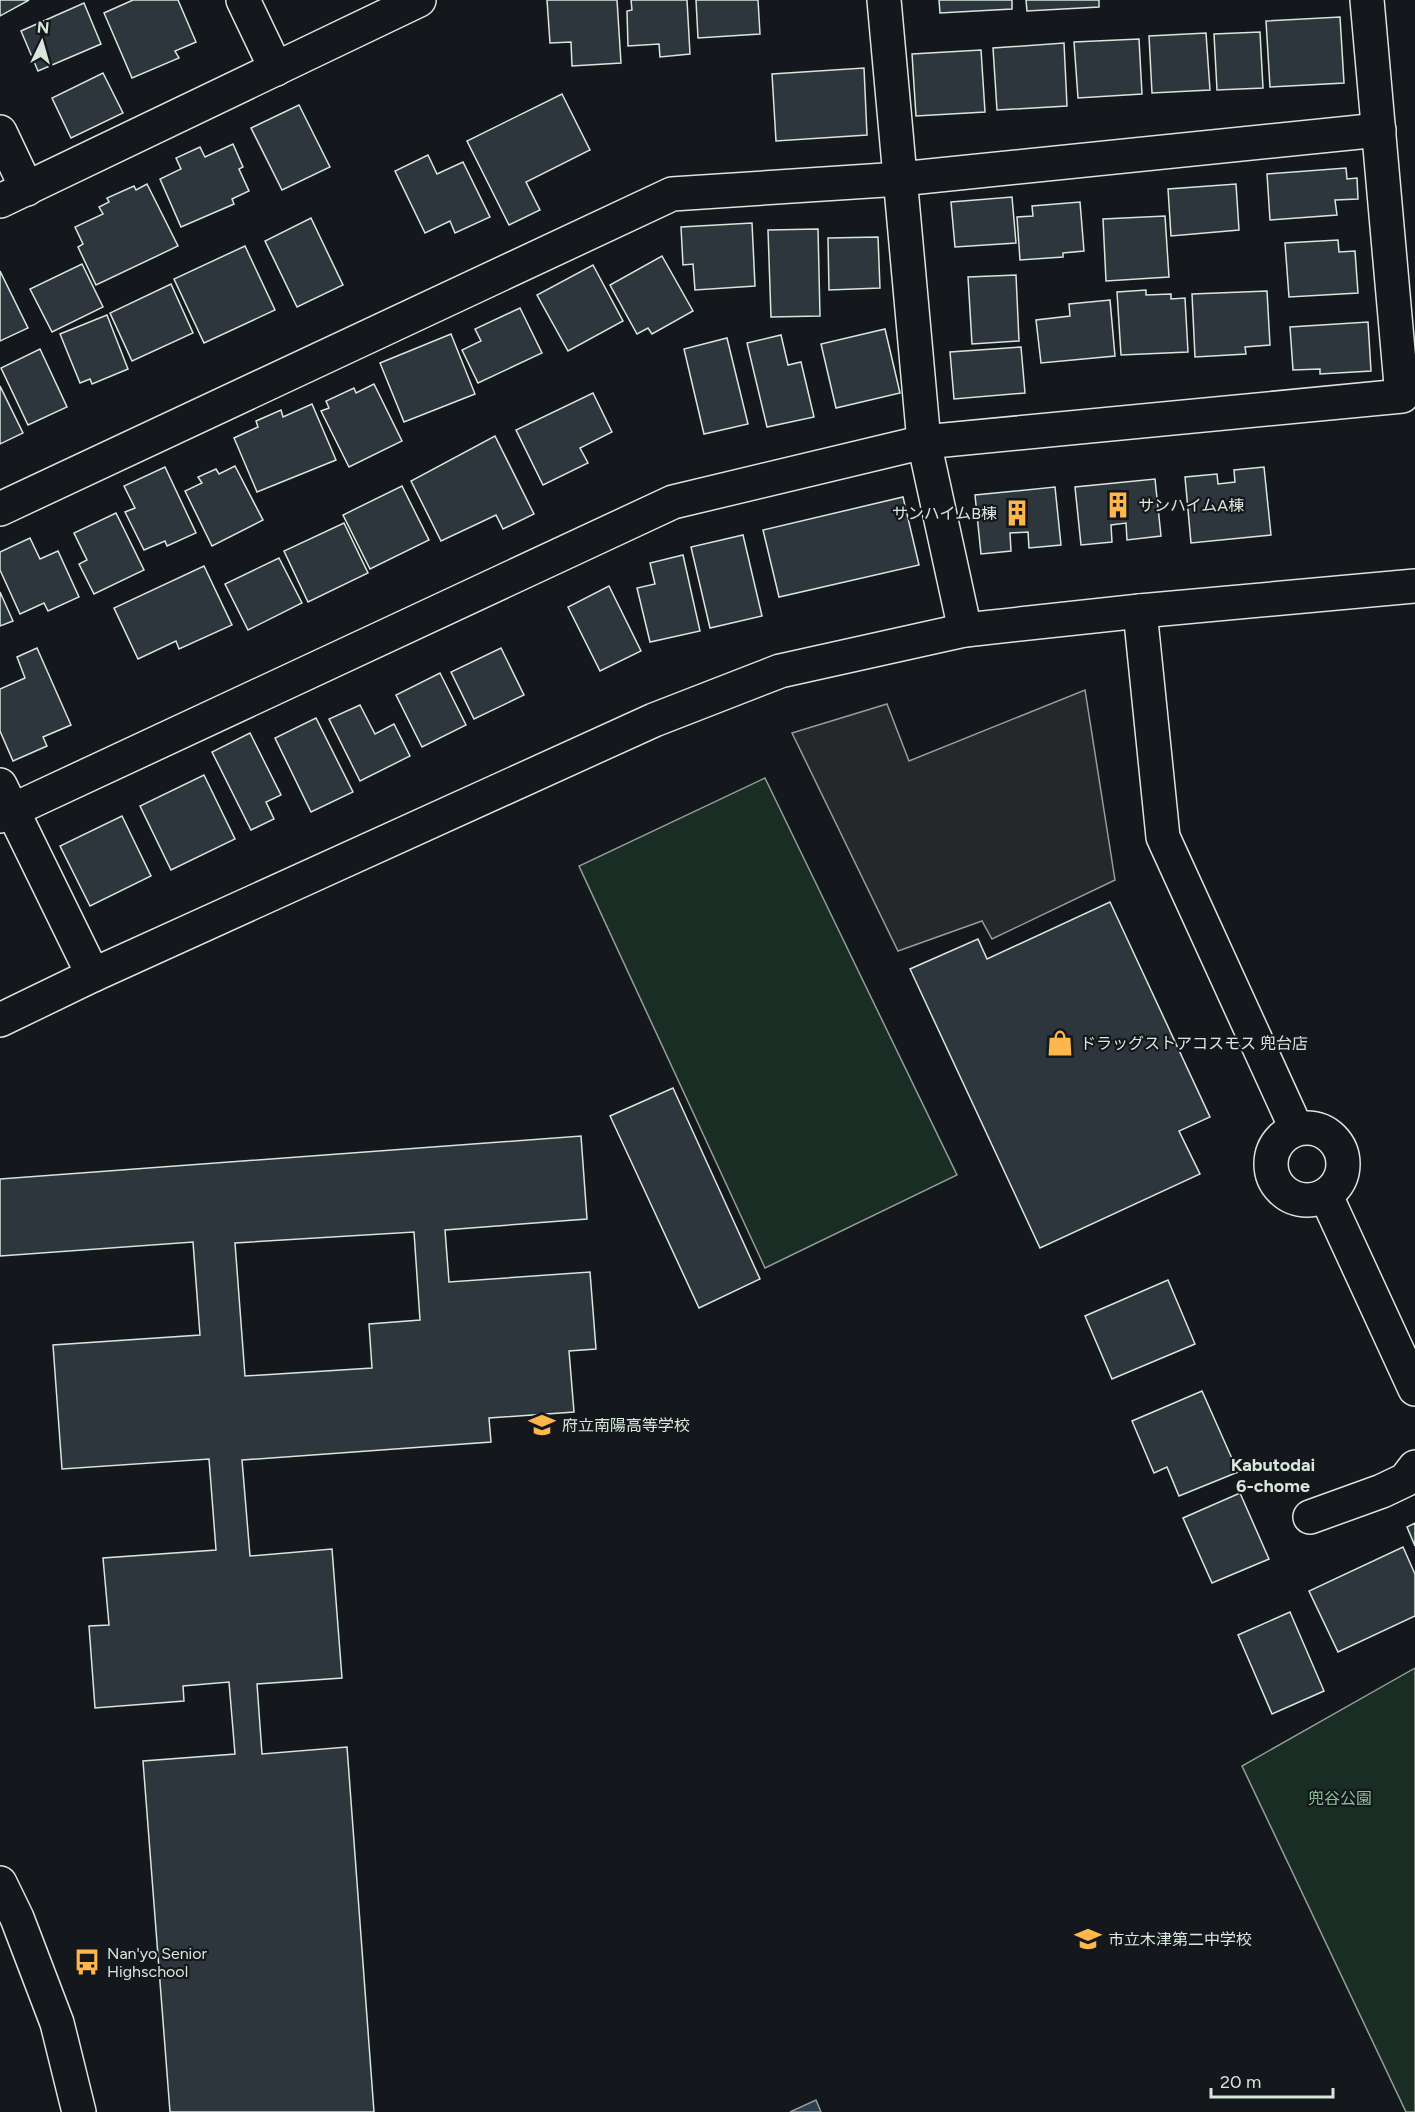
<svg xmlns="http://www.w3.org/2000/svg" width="1415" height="2112" viewBox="0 0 1415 2112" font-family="Figtree,'Noto Sans JP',sans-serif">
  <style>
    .green { fill: #1a2d24; stroke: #939e99; stroke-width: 1.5 }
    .parking { fill: #24282b; stroke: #939e99; stroke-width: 1.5 }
    .water { fill: #2f3f4d; stroke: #939e99; stroke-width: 1.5 }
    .building { fill: #2c363c; stroke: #d8e6dc; stroke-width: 1.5; fill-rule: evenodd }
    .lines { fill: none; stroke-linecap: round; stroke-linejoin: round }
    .minor-casing { stroke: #d8e6dc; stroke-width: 36 }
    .minor { stroke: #14181c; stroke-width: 33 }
    .labels { text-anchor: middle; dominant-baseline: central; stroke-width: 4.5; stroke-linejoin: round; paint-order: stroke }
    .poi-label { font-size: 16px; fill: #d8e6dc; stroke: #14181c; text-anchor: start }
    .park-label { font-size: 16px; fill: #8ac095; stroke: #14181c }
    .neighbourhood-label { font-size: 18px; font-weight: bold; fill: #d8e6dc; stroke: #14181c }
  </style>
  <rect width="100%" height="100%" fill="#14181c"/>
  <!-- green -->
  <g class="green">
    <polygon points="765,778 957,1175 765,1268 579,866"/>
    <polygon points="1415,1668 1415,2112 1406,2112 1242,1766"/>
  </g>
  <!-- parking -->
  <polygon class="parking" points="1085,690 1115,880 992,939 982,921 898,951 792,733 887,704 909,761"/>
  <!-- water -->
  <polygon class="water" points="816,2100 821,2112 790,2112"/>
  <!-- building -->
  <g class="building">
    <polygon points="0,0 29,0 0,16"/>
    <polygon points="133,0 178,0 196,42 175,51 179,58 132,78 104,13"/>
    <polygon points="547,0 617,0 621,63 572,66 571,42 550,43"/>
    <polygon points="631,0 687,0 690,54 660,57 659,44 628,46 627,11 632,10"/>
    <polygon points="696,0 758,0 760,34 698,38"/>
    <polygon points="939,0 1012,0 1012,9 940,13"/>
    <polygon points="1026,0 1099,0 1099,7 1027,11"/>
    <polygon points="84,3 101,44 38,71 21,31"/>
    <polygon points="1340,17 1344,83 1270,87 1266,21"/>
    <polygon points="1260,32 1263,88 1217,90 1214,34"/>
    <polygon points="1206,33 1210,90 1152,93 1149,36"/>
    <polygon points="1139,39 1142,94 1078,98 1074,42"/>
    <polygon points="1064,43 1067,106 997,110 993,48"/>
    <polygon points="981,50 985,112 916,116 912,54"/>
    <polygon points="864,68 867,135 776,141 772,74"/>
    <polygon points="103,73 123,113 71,138 52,98"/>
    <polygon points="562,94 590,150 526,182 540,210 509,225 467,141"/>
    <polygon points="299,105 330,167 282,190 251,128"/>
    <polygon points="233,144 243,167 239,169 249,191 232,199 234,204 181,227 160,179 181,169 176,158 200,147 205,157"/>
    <polygon points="428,155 437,174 463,162 490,217 455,233 450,221 425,233 395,171"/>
    <polygon points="1346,168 1347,179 1357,178 1358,199 1335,200 1337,215 1270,220 1267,174"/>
    <polygon points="147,184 178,246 96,285 78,247 83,244 75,227 103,214 99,207 109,202 107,198 134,186 136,190"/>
    <polygon points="1236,184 1239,230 1171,236 1168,189"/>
    <polygon points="1012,197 1016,243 955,247 951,202"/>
    <polygon points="1080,202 1084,251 1063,253 1063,257 1020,260 1017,217 1033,216 1032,206"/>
    <polygon points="1165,216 1169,277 1106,281 1103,219"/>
    <polygon points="311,218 343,285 297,307 265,241"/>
    <polygon points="752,223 755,286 695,290 693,264 683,265 681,227"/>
    <polygon points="818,229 820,316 771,317 768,230"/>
    <polygon points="878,237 880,288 829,290 828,238"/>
    <polygon points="1338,240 1339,252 1355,251 1358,293 1289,297 1285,243"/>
    <polygon points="245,246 275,310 204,343 174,279"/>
    <polygon points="662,256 693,311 652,334 648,328 637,334 610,285"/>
    <polygon points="82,264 103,307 52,332 30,289"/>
    <polygon points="593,265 623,321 568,351 537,295"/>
    <polygon points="0,271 28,328 0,341"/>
    <polygon points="1016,275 1019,341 972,344 968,277"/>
    <polygon points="171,284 193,333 132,361 110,313"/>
    <polygon points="1146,290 1146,295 1171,294 1171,299 1185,298 1188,352 1121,355 1117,292"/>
    <polygon points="1267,291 1270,345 1245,347 1246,354 1195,357 1192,294"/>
    <polygon points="1110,300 1115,356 1041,363 1036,320 1070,316 1069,304"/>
    <polygon points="520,308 542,353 478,383 462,350 481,341 475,329"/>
    <polygon points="107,315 128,369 92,384 90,379 80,383 60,334"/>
    <polygon points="1368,322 1371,371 1320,374 1320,369 1293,370 1290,327"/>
    <polygon points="885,329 900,393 836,408 821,344"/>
    <polygon points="451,334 475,394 404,422 380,363"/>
    <polygon points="781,335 788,365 801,362 814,417 767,427 747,343"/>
    <polygon points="727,338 748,424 704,434 684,349"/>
    <polygon points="1021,347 1025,393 954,399 950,352"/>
    <polygon points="40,349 67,407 28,425 1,368"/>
    <polygon points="374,384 402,441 349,467 321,411 329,408 326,401 354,388 356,393"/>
    <polygon points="0,386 23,433 0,444"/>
    <polygon points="593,393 612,432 580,448 588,463 543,485 516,430"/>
    <polygon points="312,404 336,460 257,492 234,438 258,427 256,421 281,410 283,417"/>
    <polygon points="495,436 534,514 503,529 496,515 441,541 411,481"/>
    <polygon points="235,466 263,520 212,546 185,491 202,483 198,477 216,469 219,474"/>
    <polygon points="165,467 196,533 167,546 165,541 144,550 125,512 135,508 124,486"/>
    <polygon points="1264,467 1271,535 1191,543 1185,477 1217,474 1218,484 1235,482 1234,470"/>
    <polygon points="1155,479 1161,536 1127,540 1126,523 1111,525 1112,542 1081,545 1075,487"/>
    <polygon points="402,486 429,540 370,569 343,515"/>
    <polygon points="1055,487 1061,545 1029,548 1028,532 1010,533 1011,551 981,554 975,495"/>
    <polygon points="903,497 919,565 779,597 763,530"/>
    <polygon points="116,513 144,570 94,594 79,564 87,560 74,533"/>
    <polygon points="344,523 368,573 308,602 284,551"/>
    <polygon points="743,535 762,616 710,628 691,547"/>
    <polygon points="30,538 40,559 58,551 79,597 48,611 44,603 20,614 0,570 0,552"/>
    <polygon points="683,555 700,631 650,642 637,588 655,584 650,563"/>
    <polygon points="279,558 302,603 248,630 225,584"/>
    <polygon points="204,566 232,625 179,649 176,641 138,659 114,608"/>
    <polygon points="609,586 641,651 600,671 568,607"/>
    <polygon points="0,592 13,621 0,626"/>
    <polygon points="37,648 71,725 43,737 47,746 13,761 0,731 0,689 25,678 17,657"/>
    <polygon points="501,648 524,695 474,719 451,672"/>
    <polygon points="440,673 466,725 422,747 396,695"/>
    <polygon points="360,705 375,734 394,724 410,756 360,781 329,719"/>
    <polygon points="316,718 353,792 311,812 275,738"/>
    <polygon points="250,733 281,795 266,802 274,819 251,830 212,752"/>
    <polygon points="204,775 235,839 171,870 140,806"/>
    <polygon points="122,816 151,876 90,906 60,846"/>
    <polygon points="1110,902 1210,1117 1179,1131 1200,1174 1040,1248 910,969 978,939 987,959"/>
    <polygon points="673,1088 760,1279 699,1308 610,1116"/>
    <path d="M581,1136L587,1219L445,1230L449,1282L590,1272L596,1349L569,1351L574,1412L489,1418L491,1442L242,1460L250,1556L332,1549L342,1678L257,1684L262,1754L347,1747L374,2112H170L143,1761L235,1754L229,1682L183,1686L184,1701L95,1708L89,1626L109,1625L103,1558L216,1550L209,1459L62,1469L53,1345L200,1335L193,1242L0,1256V1179ZM414,1232L420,1320L369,1324L372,1368L245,1376L235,1243Z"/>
    <polygon points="1168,1280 1195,1344 1112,1379 1085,1316"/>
    <polygon points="1202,1391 1238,1472 1179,1496 1167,1467 1154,1473 1132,1421"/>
    <polygon points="1240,1493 1269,1559 1212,1583 1183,1518"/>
    <polygon points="1415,1523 1415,1546 1407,1527"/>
    <polygon points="1403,1547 1415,1574 1415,1616 1338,1652 1309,1591"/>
    <polygon points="1290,1612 1324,1691 1272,1714 1238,1635"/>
  </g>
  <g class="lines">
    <!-- minor casing -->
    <g class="minor-casing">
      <g id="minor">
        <polyline points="243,0 276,69"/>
        <polyline points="884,0 924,442 965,630"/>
        <polyline points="0,132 27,189"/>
        <polyline points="0,201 419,0"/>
        <polyline points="0,509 672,194 900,179 1379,130"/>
        <polyline points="1140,611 1163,837 1296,1128"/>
        <polyline points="0,785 93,975"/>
        <polyline points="0,816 673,502 924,442 1402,396 1367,0"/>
        <polyline points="0,1020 93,975 654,720 780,671 965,630 1140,611 1415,586"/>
        <circle cx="1307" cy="1164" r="36"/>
        <polyline points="1326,1196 1415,1389"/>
        <polyline points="1310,1517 1382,1491 1405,1480 1415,1467"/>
        <polyline points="0,1883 17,1918 57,2023 79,2112"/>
      </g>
    </g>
    <!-- minor -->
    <use href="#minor" class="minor"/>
  </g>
  <!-- icons -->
  <defs>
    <g id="building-bare" transform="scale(2.07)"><path d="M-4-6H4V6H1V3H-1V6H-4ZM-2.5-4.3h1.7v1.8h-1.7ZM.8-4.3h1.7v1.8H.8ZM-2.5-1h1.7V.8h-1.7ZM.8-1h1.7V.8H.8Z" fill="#ffb74d" stroke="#14181c" stroke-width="2.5" paint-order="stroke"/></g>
    <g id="shop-bare" transform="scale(2.07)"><path d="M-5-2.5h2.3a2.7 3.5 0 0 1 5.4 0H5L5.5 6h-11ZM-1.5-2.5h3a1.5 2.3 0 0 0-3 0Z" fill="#ffb74d" stroke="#14181c" stroke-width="2.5" paint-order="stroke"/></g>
    <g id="school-bare" transform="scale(2.07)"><path d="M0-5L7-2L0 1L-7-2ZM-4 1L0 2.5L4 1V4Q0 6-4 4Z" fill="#ffb74d" stroke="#14181c" stroke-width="2.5" paint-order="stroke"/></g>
    <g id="bus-bare" transform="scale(2.07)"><path d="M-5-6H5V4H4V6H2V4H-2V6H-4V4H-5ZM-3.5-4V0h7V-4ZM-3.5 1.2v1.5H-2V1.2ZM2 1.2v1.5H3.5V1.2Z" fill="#ffb74d" stroke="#14181c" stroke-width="2.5" paint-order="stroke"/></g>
  </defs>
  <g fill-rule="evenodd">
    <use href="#building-bare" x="1118" y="505"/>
    <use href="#building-bare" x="1017" y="513"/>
    <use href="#shop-bare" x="1060" y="1043"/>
    <use href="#school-bare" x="542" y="1425"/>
    <use href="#school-bare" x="1088" y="1939"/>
    <use href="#bus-bare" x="87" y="1962"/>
  </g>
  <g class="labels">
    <!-- poi labels -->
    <g class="poi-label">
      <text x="1138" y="505">サンハイムA棟</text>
      <text x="997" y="513" text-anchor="end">サンハイムB棟</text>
      <text x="1080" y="1043">ドラッグストアコスモス 兜台店</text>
      <text x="562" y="1425">府立南陽高等学校</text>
      <text x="1108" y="1939">市立木津第二中学校</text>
      <text x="107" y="1953">Nan'yo Senior<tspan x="107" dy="18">Highschool</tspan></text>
    </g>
    <!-- park labels -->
    <g class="park-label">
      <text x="1340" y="1798">兜谷公園</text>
    </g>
    <!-- neighbourhood labels -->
    <g class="neighbourhood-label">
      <text x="1273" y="1465">Kabutodai<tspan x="1273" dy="21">6-chome</tspan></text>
    </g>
  </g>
  <!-- north arrow -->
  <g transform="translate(42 42) rotate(5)" stroke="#14181c" stroke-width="4.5" paint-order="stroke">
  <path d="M0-4.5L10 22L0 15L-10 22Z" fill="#d8e6dc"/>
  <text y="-9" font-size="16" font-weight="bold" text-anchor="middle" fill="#d8e6dc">N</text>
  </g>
  <!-- scale -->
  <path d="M1211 2088v9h122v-9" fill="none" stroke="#d8e6dc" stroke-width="3"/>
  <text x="1220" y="2088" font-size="18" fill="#d8e6dc" stroke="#14181c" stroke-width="4.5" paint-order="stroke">20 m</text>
</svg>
